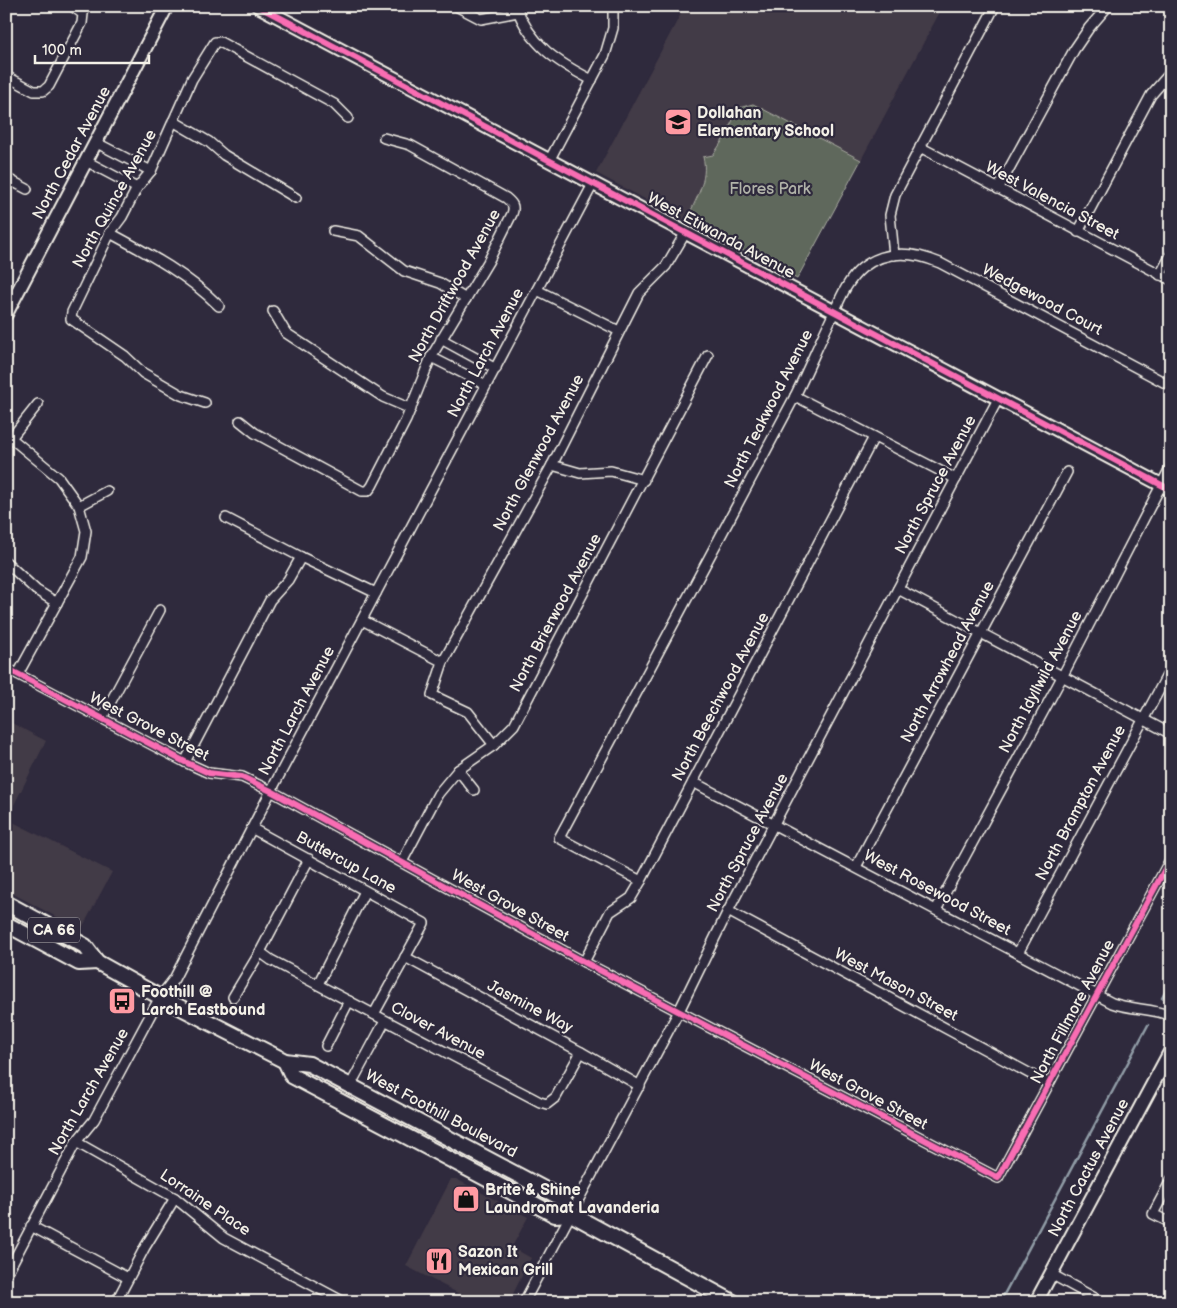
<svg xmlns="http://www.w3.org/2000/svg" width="1177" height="1308" viewBox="0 0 1177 1308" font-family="'Balsamiq Sans',sans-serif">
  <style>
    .built { fill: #423a46 }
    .green { fill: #5f685c; stroke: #aaaca2 }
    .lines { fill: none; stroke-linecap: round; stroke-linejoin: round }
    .stream { stroke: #919da7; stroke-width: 2.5 }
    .street-casing { stroke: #f4f1e8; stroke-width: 12 }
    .secondary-casing { stroke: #f4f1e8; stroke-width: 16 }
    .primary-casing { stroke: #f4f1e8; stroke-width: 18 }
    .street { stroke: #2f2a3d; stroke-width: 9 }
    .secondary { stroke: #2f2a3d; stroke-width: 12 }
    .primary { stroke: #2f2a3d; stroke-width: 14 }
    .cycleway-casing { stroke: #2f2a3d; stroke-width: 9 }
    .cycleway { stroke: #f96db3; stroke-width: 6 }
    .labels { text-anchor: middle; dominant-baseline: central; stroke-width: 4.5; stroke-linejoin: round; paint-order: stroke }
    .shield { fill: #2f2a3d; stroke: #b9b5b5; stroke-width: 1 }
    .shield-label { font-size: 15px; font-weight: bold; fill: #f4f1e8 }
    .poi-label { font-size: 16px; font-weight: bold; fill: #f4f1e8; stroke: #2f2a3d; text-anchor: start }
    .street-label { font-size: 16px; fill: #f4f1e8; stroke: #2f2a3d }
    .park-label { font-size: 16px; fill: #b1b3a9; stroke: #2f2a3d }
  </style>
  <rect width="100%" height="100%" fill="#2f2a3d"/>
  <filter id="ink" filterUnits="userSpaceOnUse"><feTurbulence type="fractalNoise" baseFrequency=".02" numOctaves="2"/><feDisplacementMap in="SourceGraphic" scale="10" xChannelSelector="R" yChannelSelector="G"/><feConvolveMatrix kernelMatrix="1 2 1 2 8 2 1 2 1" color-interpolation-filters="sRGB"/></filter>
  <g filter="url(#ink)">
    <!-- built -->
    <g class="built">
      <polygon points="685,6 943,6 861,160 753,104 723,140 712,155 704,157 706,167 699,193 686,221 596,173"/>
      <polygon points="6,720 46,741 7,819 112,872 81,930 6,890"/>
      <polygon points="451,1179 456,1179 528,1217 512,1247 531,1258 509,1302 475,1302 406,1266"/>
    </g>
    <!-- green -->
    <path class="green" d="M753,104L861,160L797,279L686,221C695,201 709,179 703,157L713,155L723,140L739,108Z"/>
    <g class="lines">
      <!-- stream -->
      <g class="stream">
        <polyline points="1162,998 1171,981"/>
        <polyline points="1000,1302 1148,1025"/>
      </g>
      <!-- street casing -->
      <g class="street-casing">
        <g id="street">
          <polyline points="456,6 481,19 518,12"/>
          <path d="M516,6C530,45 557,62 592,80"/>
          <polyline points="6,76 34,91 43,91 49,86 82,23 83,14 72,6"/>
          <polyline points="173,121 209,142 224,155 296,198"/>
          <polyline points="95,142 151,171"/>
          <polyline points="920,147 1171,280"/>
          <polyline points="86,161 137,188"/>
          <polyline points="549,161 605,55 613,28 613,6"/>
          <polyline points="6,178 27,189"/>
          <polyline points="998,189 1074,50 1089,28 1108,6"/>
          <polyline points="333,231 359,236 404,271 440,283 466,299"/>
          <polyline points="1078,232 1151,95 1171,72"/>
          <path d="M110,233C149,254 187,274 219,306"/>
          <polyline points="894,255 890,215 895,195 995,6"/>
          <polyline points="1160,275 1171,255"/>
          <polyline points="537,290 619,331"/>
          <polyline points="273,311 286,333 383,397 411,409"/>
          <polyline points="441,339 496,369"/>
          <polyline points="431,357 486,385"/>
          <polyline points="795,396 956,479"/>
          <polyline points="205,403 181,395 143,373 125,356 71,319 72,312 110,233 122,217 137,188 151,171 192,79 215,42 220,42 334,104 348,118"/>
          <path d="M240,421L255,433L362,491H368L372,486L406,420L431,357L488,262L512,214C515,206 512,203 506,198L410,145L384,138"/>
          <polyline points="552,465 580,473 611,471 644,480"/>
          <polyline points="79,506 107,491"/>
          <polyline points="226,518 301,557 376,593"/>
          <polyline points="6,562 36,590 57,603"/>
          <polyline points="898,589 1171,734"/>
          <polyline points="362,620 443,662"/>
          <polyline points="6,668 185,762 209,773 242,777 271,791 584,962 998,1178 1171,858"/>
          <polyline points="18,674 82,557 86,531 79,506 59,478 11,438 38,404"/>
          <polyline points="102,718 160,610"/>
          <polyline points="494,745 468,712 432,695 443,662 552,465 639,293 666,266 686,232"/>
          <polyline points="185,762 270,600 288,580 301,557"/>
          <polyline points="458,770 474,790"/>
          <path d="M693,782L1112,1003C1132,1010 1152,1008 1171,1016"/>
          <polyline points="253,829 424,923 374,1014"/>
          <polyline points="402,862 438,794 458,770 494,745 514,725 708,355"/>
          <polyline points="856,867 1067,472"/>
          <path d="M641,881L559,838C637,692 716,545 794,398C806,374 817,348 829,323C838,305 845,282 862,268C886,249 914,252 940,263L1171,386"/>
          <polyline points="936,910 1062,677 1171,466"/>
          <polyline points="728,911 1049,1084"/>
          <polyline points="260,952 271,960 540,1102 547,1104 556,1097 581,1052"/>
          <polyline points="1018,953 1171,668"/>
          <polyline points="405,957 581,1052 640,1086"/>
          <polyline points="584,962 610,912 631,898 641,881 874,437"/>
          <polyline points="318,984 365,891"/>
          <polyline points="233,997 260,952 309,859"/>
          <polyline points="326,1046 349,1001"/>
          <polyline points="350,1086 385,1021"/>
          <polyline points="76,1142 175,1198 224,1238 344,1302"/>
          <polyline points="1171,1180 1153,1214 1171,1223"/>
          <polyline points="31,1226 128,1278"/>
          <polyline points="1051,1274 1102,1302"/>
          <polyline points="6,1275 76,1142 94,1120 160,997 174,979 271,791 593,184"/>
          <polyline points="116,1302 145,1247 175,1198"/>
          <polyline points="524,1302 679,1011 728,911 998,399"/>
        </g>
      </g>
      <!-- secondary casing -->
      <g class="secondary-casing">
        <g id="secondary">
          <polyline points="258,6 1171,490"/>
          <polyline points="6,314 167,6"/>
          <polyline points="1036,1302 1171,1050"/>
        </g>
      </g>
      <!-- primary casing -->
      <g class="primary-casing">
        <g id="primary">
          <polyline points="6,903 85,946 97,962 160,997 285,1061 309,1064 563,1199 571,1214"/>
          <polyline points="6,924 79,963 97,962"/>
          <polyline points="285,1061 292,1076 555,1215 571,1214 733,1302"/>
        </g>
      </g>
      <!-- street -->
      <use href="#street" class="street"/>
      <!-- secondary -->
      <use href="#secondary" class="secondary"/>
      <!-- primary -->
      <use href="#primary" class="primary"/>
      <!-- cycleway casing -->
      <g class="cycleway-casing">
        <g id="cycleway">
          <polyline points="258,6 1171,490"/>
          <polyline points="6,668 185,762 209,773 242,777 271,791 584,962 998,1178 1171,858"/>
        </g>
      </g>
      <!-- cycleway -->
      <use href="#cycleway" class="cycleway"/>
    </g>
  </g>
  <!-- icons -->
  <defs>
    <g id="school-square" transform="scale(1.4375)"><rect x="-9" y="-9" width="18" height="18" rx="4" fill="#ff9aa2" stroke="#2f2a3d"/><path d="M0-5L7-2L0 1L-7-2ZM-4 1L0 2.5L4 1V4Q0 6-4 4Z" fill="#111"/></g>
    <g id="bus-square" transform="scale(1.4375)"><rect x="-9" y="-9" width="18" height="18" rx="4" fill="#ff9aa2" stroke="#2f2a3d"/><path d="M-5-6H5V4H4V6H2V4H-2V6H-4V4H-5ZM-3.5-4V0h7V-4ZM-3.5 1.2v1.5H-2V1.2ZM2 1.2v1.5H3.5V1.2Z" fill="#111"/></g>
    <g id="shop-square" transform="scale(1.4375)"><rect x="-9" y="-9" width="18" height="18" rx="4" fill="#ff9aa2" stroke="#2f2a3d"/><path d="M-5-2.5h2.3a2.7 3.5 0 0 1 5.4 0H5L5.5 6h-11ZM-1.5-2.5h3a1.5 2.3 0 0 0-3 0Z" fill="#111"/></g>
    <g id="restaurant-square" transform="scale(1.4375)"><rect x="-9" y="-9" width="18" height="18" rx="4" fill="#ff9aa2" stroke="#2f2a3d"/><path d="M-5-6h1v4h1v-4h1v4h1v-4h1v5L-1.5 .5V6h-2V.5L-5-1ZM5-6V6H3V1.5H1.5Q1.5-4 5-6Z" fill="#111"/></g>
  </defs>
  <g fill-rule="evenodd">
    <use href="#school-square" x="678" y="122"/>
    <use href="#bus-square" x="122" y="1001"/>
    <use href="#shop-square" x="466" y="1199"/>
    <use href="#restaurant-square" x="439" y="1261"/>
  </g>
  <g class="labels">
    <!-- shield labels -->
    <rect class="shield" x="28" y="917.5" width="52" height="25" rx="4"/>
    <g class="shield-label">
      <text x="54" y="930">CA 66</text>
    </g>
    <!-- poi labels -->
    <g class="poi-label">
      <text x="697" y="113">Dollahan<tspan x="697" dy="18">Elementary School</tspan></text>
      <text x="141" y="992">Foothill @<tspan x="141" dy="18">Larch Eastbound</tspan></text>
      <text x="485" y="1190">Brite &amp; Shine<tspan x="485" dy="18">Laundromat Lavanderia</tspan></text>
      <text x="458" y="1252">Sazon It<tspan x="458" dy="18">Mexican Grill</tspan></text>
    </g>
    <!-- street labels -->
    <g class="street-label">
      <text transform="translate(72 153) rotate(-62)">North Cedar Avenue</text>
      <text transform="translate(115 199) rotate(-61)">North Quince Avenue</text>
      <text transform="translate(1052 201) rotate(28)">West Valencia Street</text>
      <text transform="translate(721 236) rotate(28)">West Etiwanda Avenue</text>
      <text transform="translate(455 286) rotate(-61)">North Driftwood Avenue</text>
      <text transform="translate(1042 300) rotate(28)">Wedgewood Court</text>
      <text transform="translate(486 353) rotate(-62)">North Larch Avenue</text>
      <text transform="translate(769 409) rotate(-63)">North Teakwood Avenue</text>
      <text transform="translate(539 453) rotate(-62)">North Glenwood Avenue</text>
      <text transform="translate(936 485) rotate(-62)">North Spruce Avenue</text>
      <text transform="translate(556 613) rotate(-62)">North Brierwood Avenue</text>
      <text transform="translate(948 662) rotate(-62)">North Arrowhead Avenue</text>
      <text transform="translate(1041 682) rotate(-62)">North Idyllwild Avenue</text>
      <text transform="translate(721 697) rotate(-62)">North Beechwood Avenue</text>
      <text transform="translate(297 711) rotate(-62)">North Larch Avenue</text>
      <text transform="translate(149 727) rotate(27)">West Grove Street</text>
      <text transform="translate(1081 803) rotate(-62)">North Brampton Avenue</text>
      <text transform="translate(748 843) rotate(-62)">North Spruce Avenue</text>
      <text transform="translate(346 863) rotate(29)">Buttercup Lane</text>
      <text transform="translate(937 893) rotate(28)">West Rosewood Street</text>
      <text transform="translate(510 906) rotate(29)">West Grove Street</text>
      <text transform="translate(896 985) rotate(28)">West Mason Street</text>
      <text transform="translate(530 1007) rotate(28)">Jasmine Way</text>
      <text transform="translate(1073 1012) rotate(-62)">North Fillmore Avenue</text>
      <text transform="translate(438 1031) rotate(28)">Clover Avenue</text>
      <text transform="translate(89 1092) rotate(-60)">North Larch Avenue</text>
      <text transform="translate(868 1095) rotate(28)">West Grove Street</text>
      <text transform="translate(441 1114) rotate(28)">West Foothill Boulevard</text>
      <text transform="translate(1089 1168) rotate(-62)">North Cactus Avenue</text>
      <text transform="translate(205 1203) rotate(34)">Lorraine Place</text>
    </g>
    <!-- park labels -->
    <g class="park-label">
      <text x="770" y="189">Flores Park</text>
    </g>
  </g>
  <!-- margin -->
  <rect width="1177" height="1308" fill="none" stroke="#2f2a3d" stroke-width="25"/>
  <rect x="12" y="12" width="1152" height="1283" fill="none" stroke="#f4f1e8" stroke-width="2" filter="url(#ink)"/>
  <!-- scale -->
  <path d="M35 55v8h114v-8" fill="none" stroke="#f4f1e8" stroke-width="2.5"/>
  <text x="42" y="55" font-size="15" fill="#f4f1e8" stroke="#2f2a3d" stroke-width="4" paint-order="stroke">100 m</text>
</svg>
